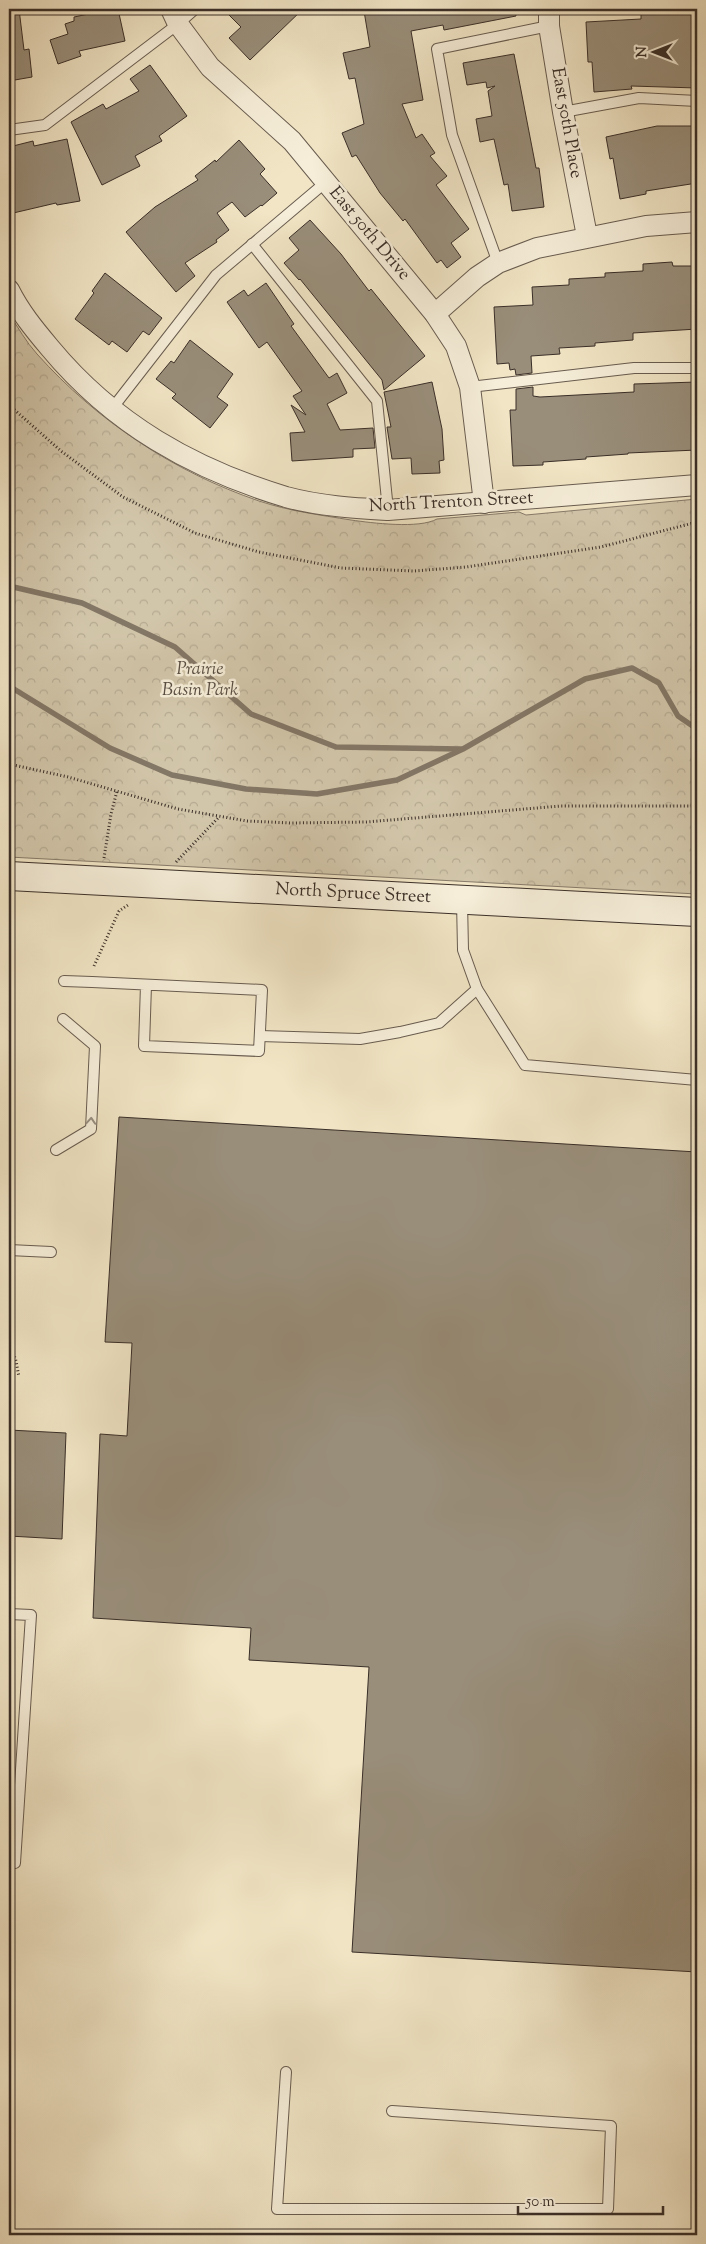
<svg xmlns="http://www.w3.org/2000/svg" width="706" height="2244" viewBox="0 0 706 2244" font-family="'Sorts Mill Goudy',serif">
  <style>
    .park { fill: url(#park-crowns); stroke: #867a69 }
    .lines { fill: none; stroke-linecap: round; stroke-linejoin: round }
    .stream { stroke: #837766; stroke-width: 5.5 }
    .building { fill: #998e7a; stroke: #3a2f28 }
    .lane-casing { stroke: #685c4f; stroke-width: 12 }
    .street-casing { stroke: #685c4f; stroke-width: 22 }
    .secondary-casing { stroke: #3a2f28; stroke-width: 30 }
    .path { stroke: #3a2f28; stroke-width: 3; stroke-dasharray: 1 2.5; stroke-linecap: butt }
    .lane { stroke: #f6eed9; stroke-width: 10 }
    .street { stroke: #f6eed9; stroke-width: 20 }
    .secondary { stroke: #f6eed9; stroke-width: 28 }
    .oneway { stroke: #988e80 }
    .labels { text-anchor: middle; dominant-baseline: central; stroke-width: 5; stroke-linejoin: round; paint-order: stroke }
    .street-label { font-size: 18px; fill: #3a2f28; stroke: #f6eed9 }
    .park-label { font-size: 18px; font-style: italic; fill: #584d42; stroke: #f6eed9 }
  </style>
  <defs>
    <pattern id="park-crowns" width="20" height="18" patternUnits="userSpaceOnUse" patternTransform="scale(1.25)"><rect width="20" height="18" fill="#d2c6aa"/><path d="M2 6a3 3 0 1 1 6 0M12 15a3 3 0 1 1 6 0" fill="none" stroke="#b5aa92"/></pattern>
  </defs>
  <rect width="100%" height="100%" fill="#f1e5c5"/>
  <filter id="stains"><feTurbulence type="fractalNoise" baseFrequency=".004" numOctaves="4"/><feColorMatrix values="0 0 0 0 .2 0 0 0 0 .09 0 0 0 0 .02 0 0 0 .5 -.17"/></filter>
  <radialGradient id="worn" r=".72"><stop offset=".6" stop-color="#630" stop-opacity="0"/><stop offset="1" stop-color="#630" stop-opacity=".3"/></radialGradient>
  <!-- park -->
  <path class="park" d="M9,314C18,327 26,342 37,354C97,421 174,472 259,501C289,511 320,515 351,520C372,523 419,529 437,519L519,512L526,515L697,499V894L9,857Z"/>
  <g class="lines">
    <!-- stream -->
    <g class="stream">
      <polyline points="9,586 82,603 175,647 251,714 336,747 461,749"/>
      <polyline points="9,686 110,748 172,775 246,789 317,794 397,780 463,749 585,679 632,668 659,683 678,716 697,729"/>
    </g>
  </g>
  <!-- building -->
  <g class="building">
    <polygon points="9,9 19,9 24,50 29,49 32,77 9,81"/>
    <polygon points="112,9 118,9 125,41 79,51 81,56 58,64 50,40 68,34 65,24 74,21 74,17"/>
    <polygon points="223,9 303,9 250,60 229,38 241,27"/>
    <polygon points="377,9 515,9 516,16 444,30 443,25 411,31 423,100 402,104 416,138 422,134 435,153 430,156 447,176 436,185 469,229 451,243 461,257 447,268 441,260 437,263 405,219 403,221 380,193 356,155 352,157 342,133 364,124 355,78 349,79 343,53 370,47 364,11"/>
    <polygon points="641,10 697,13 697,88 631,86 632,89 594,92 592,62 588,62 586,22 641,19"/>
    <polygon points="514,54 536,168 539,168 544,207 512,211 508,184 504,185 494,139 480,142 476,119 492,116 488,91 495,86 487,88 486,82 467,85 463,63"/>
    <polygon points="150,65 187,116 159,136 162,141 135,156 140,166 102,185 71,122 103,104 106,109 139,91 130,79"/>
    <polygon points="657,126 697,126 697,183 646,191 646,194 620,199 613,158 610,159 606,137"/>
    <polygon points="67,139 80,201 57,205 56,203 9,214 9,147 33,141 34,146"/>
    <polygon points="239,140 265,169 260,174 277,193 262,206 261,205 245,217 232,202 217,213 229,230 216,240 217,242 185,263 195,276 176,292 126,232 155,207 198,180 195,176 215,160 216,162"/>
    <polygon points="310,220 341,254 369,291 371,289 425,356 384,390 382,380 300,279 299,280 284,263 299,250 289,238"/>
    <polygon points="672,262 673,266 697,266 697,329 633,333 633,340 595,343 595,346 559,348 560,354 531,356 532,373 516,375 515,369 510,370 509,363 497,364 494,307 533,305 532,287 569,285 569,279 605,277 605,273 643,271 643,264"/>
    <polygon points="105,273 162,318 149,335 143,331 127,352 112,341 109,345 75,319 94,293 92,291"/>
    <polygon points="266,283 294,324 291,326 329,378 337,373 347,393 327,404 340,430 373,428 375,448 353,449 353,457 292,461 290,433 305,432 291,405 306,415 293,396 302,391 267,342 259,348 227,302 244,290 248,296"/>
    <polygon points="190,340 233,374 217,397 228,405 210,428 172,398 176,394 156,379 171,361 174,363"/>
    <polygon points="432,382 442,429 444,460 439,461 440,473 412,474 411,458 392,459 387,427 391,427 384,392"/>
    <polygon points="697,382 697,450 628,453 628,454 586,457 586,459 543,462 543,465 513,466 510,410 516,410 516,389 533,387 533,396 540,397 634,392 634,384"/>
    <polygon points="119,1117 697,1152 697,1972 352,1952 369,1667 249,1660 251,1628 93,1618 100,1434 127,1436 132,1343 105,1342"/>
    <polygon points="9,1430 66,1433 62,1539 9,1536"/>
  </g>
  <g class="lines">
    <!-- lane casing -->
    <g class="lane-casing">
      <g id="lane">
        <polyline points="563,112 639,98 697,101"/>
        <polyline points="9,130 45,125 178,24 195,9"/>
        <polyline points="252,244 377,401 388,510"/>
        <polyline points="498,263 452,135 437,49 549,26"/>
        <polyline points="470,387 634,368 697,368"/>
        <polyline points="111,410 216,275 326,182"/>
        <polyline points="462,901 463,950 477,989 525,1065 697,1080"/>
        <polyline points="64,981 92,982 262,990 259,1051 144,1046 146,985"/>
        <polyline points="260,1036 360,1039 400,1032 439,1023 477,989"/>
        <polyline points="56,1150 91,1129 95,1046 63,1019"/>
        <polyline points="9,1250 51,1252"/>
        <polyline points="9,1614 31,1615 15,1863"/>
        <polyline points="286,2072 277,2209 608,2209 611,2126 392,2111"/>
      </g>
    </g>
    <!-- street casing -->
    <g class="street-casing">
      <g id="street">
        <polyline points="171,9 178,24 210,67 292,141 435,314 456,346 470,387 484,503"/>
        <polyline points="549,9 549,26 563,112 587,236"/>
        <path d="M9,290C20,312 34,329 50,348C113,424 193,469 286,497C319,506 354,508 388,510L697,485"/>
        <polyline points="435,314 477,277 498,263 537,248 646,226 697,222"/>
      </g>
    </g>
    <!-- secondary casing -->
    <g class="secondary-casing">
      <polyline id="secondary" points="9,876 697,912"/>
    </g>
    <!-- path -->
    <g class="path">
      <polyline points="9,405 61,451 123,497 195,533 259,552 341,568 414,571 466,567 601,547 697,522"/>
      <polyline points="9,764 68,777 178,809 247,821 291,823 366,822 561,806 697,806"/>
      <polyline points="104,858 111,814 117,791"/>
      <polyline points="176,862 218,818"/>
      <polyline points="94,966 119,911 128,905"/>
      <polyline points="9,1340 16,1361 19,1377"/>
    </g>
    <!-- lane -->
    <use href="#lane" class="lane"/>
    <!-- street -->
    <use href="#street" class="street"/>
    <!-- secondary -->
    <use href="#secondary" class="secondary"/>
  </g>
  <!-- one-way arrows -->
  <defs><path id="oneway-chevron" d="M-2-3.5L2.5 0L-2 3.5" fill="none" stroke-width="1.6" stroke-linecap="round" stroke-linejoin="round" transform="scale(1.25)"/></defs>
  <use class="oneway" href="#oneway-chevron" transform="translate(91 1121) rotate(-86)"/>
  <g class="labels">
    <!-- street labels -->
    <g class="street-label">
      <text transform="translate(566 123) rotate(80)">East 50th Place</text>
      <text transform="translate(369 234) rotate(50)">East 50th Drive</text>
      <text transform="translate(451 503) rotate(-3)">North Trenton Street</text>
      <text transform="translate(353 894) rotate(3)">North Spruce Street</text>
    </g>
    <!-- park labels -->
    <g class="park-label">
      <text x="200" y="670">Prairie<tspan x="200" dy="21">Basin Park</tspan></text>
    </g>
  </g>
  <!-- margin -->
  <rect width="706" height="2244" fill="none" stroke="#f1e5c5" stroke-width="30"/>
  <rect x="10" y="10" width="686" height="2224" fill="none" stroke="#3a2f28" stroke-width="2.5"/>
  <rect x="15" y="15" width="676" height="2214" fill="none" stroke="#3a2f28"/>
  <!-- north arrow -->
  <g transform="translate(654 52) rotate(270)" stroke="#f6eed9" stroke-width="4" paint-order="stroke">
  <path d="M0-4L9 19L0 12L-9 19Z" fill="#3a2f28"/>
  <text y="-8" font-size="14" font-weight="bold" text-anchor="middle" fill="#3a2f28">N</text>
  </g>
  <!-- scale -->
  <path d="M518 2206v8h145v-8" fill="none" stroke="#3a2f28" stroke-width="2.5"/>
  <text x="526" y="2206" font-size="15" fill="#3a2f28" stroke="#f6eed9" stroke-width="4" paint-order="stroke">50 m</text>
  <rect width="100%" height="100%" filter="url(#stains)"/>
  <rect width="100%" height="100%" fill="url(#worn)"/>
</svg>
